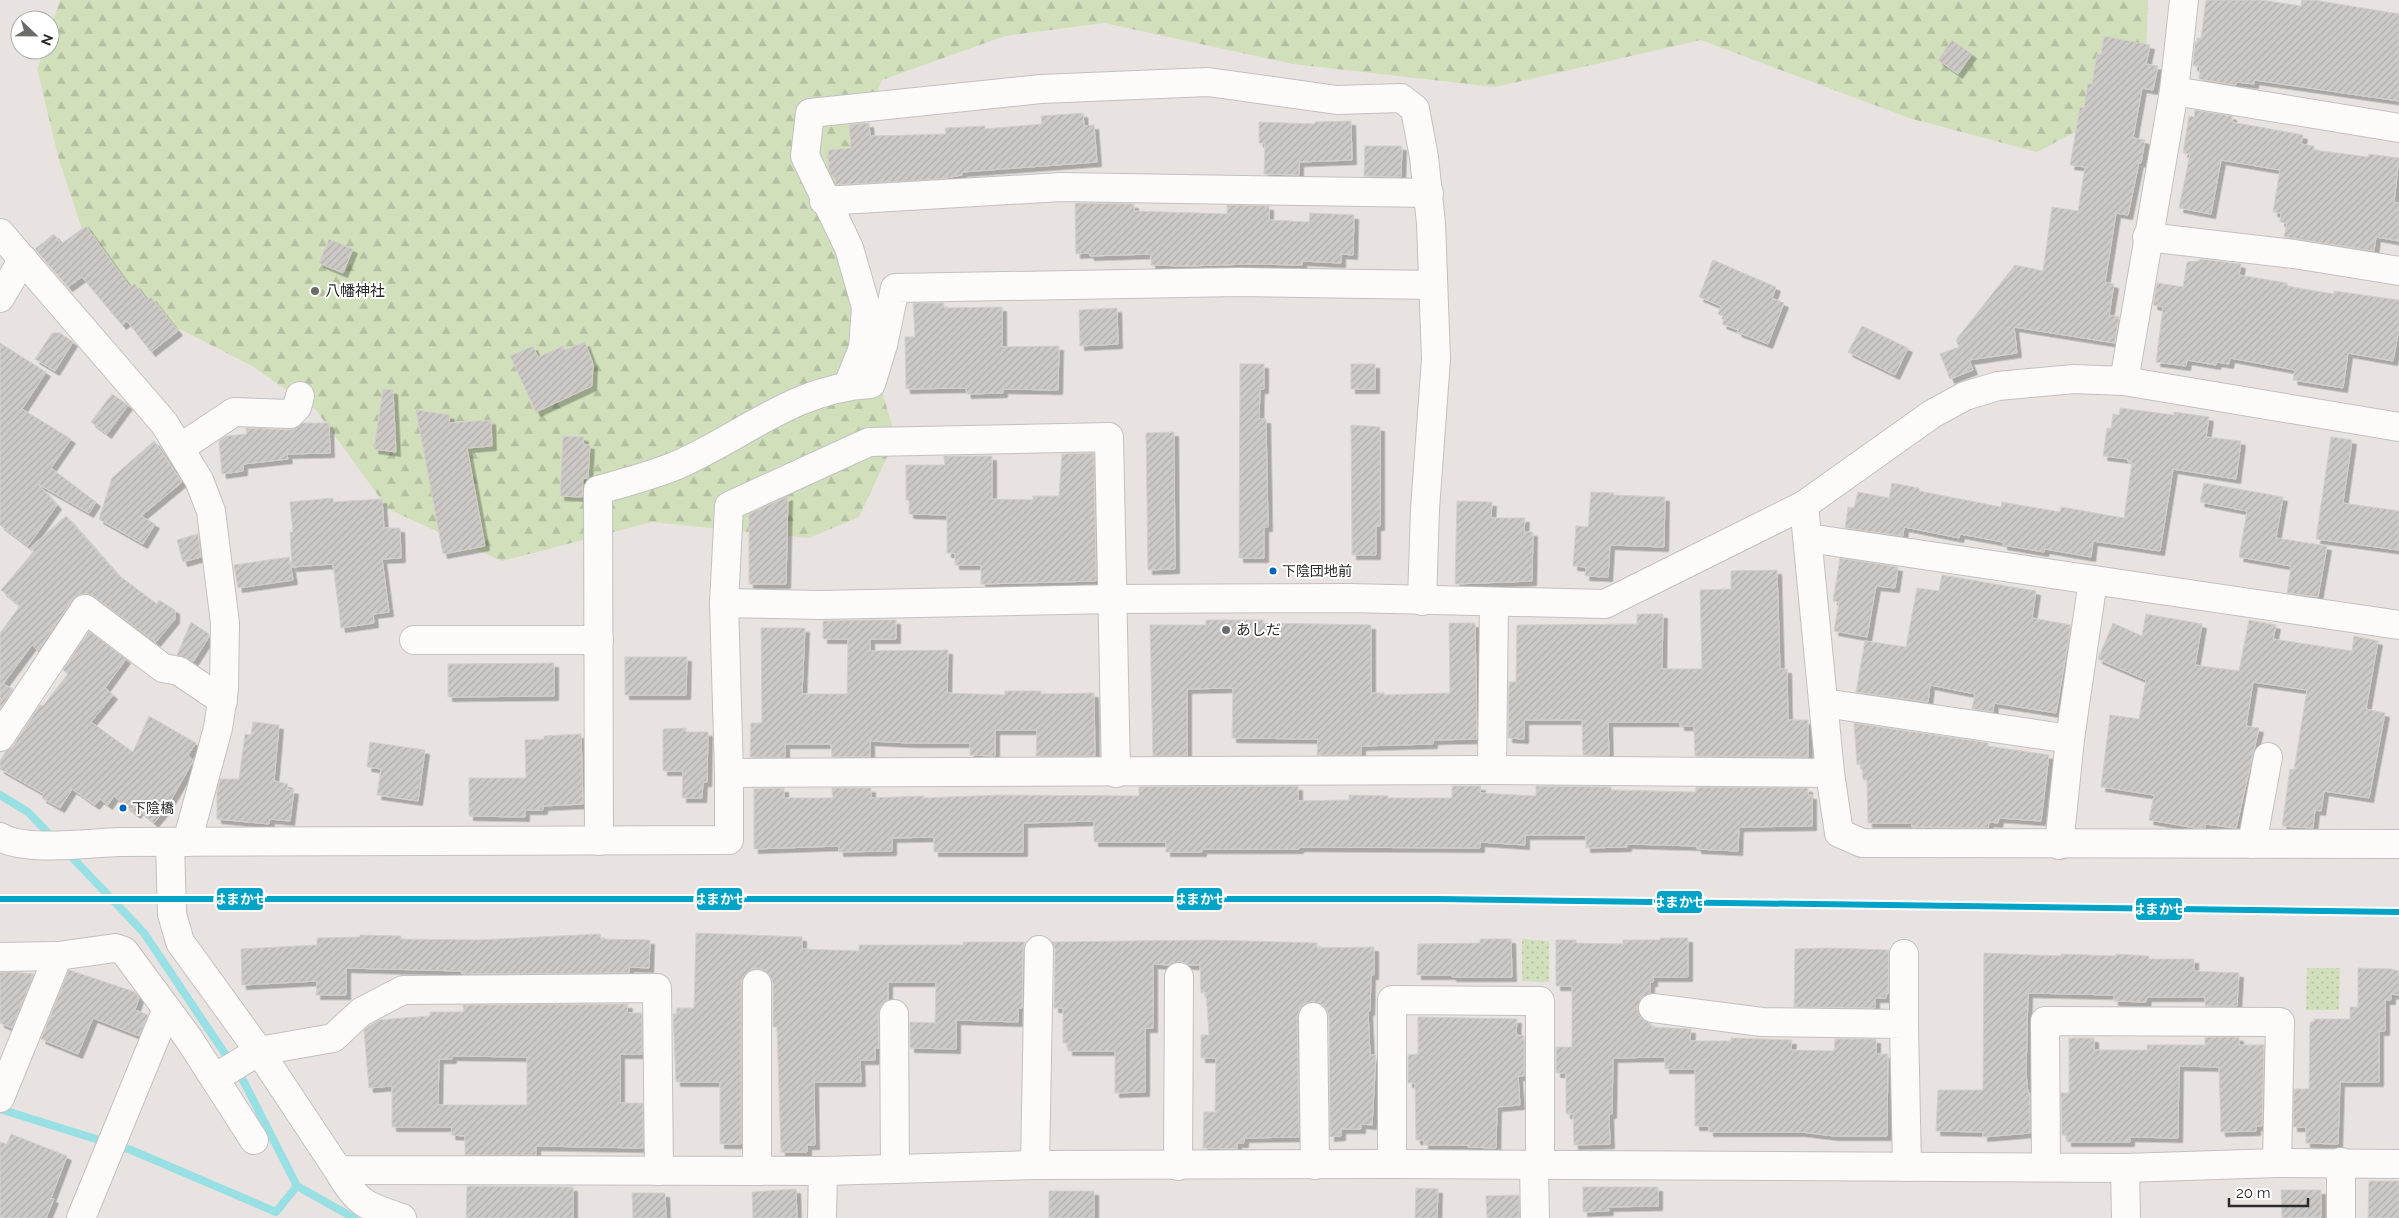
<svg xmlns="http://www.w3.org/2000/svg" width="2399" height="1218" viewBox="0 0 2399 1218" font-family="Raleway,'Noto Sans JP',sans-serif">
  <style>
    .green { fill: url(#green-dots) }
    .forest { fill: url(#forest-firs) }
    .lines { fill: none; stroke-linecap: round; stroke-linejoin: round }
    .stream { stroke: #99e0e4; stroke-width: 8 }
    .building { fill: url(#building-hatch); stroke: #d3cfcc; fill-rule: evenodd; filter: url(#shadow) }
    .minor-casing { stroke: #c2c1c1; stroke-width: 30 }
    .tertiary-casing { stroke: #c2c1c1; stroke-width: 30 }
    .minor { stroke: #fcfbfa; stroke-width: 28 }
    .tertiary { stroke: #fcfbfa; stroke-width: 28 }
    .rail-1-casing { stroke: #fff; stroke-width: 10 }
    .rail-1 { stroke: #02a3c6; stroke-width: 6 }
    .poi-dot { fill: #6c6b6a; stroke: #fff; stroke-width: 2 }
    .bus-dot { fill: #0065bd; stroke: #fff; stroke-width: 2 }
    .labels { text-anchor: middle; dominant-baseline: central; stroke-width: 4; stroke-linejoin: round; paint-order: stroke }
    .bus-label { font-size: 14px; fill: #2a2a2a; stroke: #fff; text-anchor: start }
    .poi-label { font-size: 15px; fill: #2a2a2a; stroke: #fff; text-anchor: start }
    .line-badge { stroke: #fff; stroke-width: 2 }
    .badge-label { font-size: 14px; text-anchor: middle; font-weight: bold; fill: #fff }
  </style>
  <defs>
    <pattern id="green-dots" width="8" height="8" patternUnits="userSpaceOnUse" patternTransform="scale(1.25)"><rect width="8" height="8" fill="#d1e0bb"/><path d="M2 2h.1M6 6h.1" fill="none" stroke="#b4c0a1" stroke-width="1.8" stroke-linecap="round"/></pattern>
    <pattern id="forest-firs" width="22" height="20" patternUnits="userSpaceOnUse" patternTransform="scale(1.25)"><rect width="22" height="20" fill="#d1e0bb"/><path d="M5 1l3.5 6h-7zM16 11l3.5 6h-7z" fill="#b4c0a1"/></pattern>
    <pattern id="building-hatch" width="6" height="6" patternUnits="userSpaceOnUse" patternTransform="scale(1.25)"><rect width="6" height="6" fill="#cdc9c7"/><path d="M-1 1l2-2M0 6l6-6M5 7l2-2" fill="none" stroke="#b0adab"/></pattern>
    <filter id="shadow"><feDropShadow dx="4.5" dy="4.5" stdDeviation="0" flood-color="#0004"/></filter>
  </defs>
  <rect width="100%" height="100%" fill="#e8e3e0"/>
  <!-- green -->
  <g class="green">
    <polygon points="1522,939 1549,941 1549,982 1522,981"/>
    <polygon points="2307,968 2340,968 2339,1010 2306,1010"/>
  </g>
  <!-- forest -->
  <polygon class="forest" points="60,0 2148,0 2146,55 2088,125 2037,152 1909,118 1701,40 1495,87 1293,64 1104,23 1005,36 882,80 850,161 843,264 896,438 859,517 809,538 652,522 502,561 388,509 316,410 252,366 102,289 59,160 37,69 44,50 50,50 50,30"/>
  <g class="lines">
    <!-- stream -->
    <g class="stream">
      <polyline points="0,795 28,812 54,839"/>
      <polyline points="67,852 144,933 244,1082 297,1186 354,1218"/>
      <polyline points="0,1109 131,1150 276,1212 297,1186"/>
    </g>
  </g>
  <!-- building -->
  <g class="building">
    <polygon points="2206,0 2261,0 2301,6 2302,0 2314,0 2399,14 2399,101 2254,80 2254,84 2236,82 2236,85 2199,79 2200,66 2193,66 2195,42 2197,42 2197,38 2201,38"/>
    <polygon points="2104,36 2150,45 2146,64 2158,66 2153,90 2142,88 2133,138 2145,140 2141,163 2139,162 2128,215 2116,213 2105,282 2114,284 2109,315 2119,317 2115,343 2014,327 2017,353 1969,360 1973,370 1950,379 1940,354 1959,347 1956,340 2015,265 2043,271 2052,207 2078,211 2085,167 2070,165 2080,107 2084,108 2088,83 2092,84 2097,54 2101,55"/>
    <polygon points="1952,40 1972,54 1958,74 1938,60"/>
    <polygon points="2195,110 2232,116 2232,122 2303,135 2301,144 2314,146 2314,150 2368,157 2369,154 2399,158 2394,202 2399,203 2399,241 2376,237 2374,251 2284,237 2287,223 2280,222 2281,213 2273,212 2280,170 2221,160 2211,214 2179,208 2190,154 2183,153 2189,116 2194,117"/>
    <polygon points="1083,113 1084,126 1094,125 1097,162 962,172 962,175 939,179 836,185 835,177 832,177 829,171 828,150 851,148 849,125 869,123 870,136 946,134 945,128 985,126 985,129 1042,124 1041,116"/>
    <polygon points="1351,121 1352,160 1299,162 1299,175 1264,174 1265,143 1259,143 1259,122 1315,124 1315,122"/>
    <polygon points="1365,146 1402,146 1401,177 1364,176"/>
    <polygon points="1075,203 1134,204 1134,211 1227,214 1227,205 1269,206 1269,220 1309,222 1310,213 1354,215 1353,255 1341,254 1341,263 1302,261 1302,265 1250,264 1186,266 1151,265 1151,254 1090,256 1089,253 1076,254"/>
    <polygon points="86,226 130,287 135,284 147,300 151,297 178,331 151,352 127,321 122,325 82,277 68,287 35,249 54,234 61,244"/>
    <polygon points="329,239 353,249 343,273 319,263"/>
    <polygon points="2200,259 2241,264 2239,275 2287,283 2287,286 2334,294 2334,291 2399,300 2399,329 2393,361 2348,353 2343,388 2293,380 2295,370 2230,358 2229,364 2217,362 2216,365 2187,360 2186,366 2156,362 2163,307 2153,305 2157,283 2183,287 2187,262 2199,261"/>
    <polygon points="1713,260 1776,287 1772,298 1784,303 1768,344 1737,332 1738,330 1722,324 1725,317 1718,314 1721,306 1699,297"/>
    <polygon points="913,303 944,303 944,308 1002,307 1002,347 1059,346 1058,390 1003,389 1003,393 967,394 966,388 906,389 905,337 915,337"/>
    <polygon points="1117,308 1118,344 1080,346 1079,310"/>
    <polygon points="1862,326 1908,348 1895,375 1848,352"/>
    <polygon points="52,333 60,333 73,342 55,371 35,359"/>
    <polygon points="585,342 593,364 592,386 536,412 510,356 533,346 538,357 563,346 565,350"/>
    <polygon points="0,343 46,372 22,409 71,439 51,468 96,502 89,513 38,484 57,505 28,546 0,525"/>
    <polygon points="1240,364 1264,364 1264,389 1260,389 1259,419 1266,419 1268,527 1264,527 1264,558 1239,558"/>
    <rect x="1351" y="364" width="24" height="25"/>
    <polygon points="383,389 393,390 396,452 374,449"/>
    <polygon points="112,394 128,405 107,434 91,422"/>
    <polygon points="2120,408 2174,415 2174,412 2209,417 2206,437 2241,441 2236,479 2173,469 2160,551 2093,541 2091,557 2045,549 2044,552 2003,545 2003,542 1960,534 1959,538 1904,527 1903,536 1845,528 1848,507 1854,508 1858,492 1889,498 1892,483 1919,488 1919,491 2001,507 2002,502 2060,512 2061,507 2124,518 2132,462 2128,462 2128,459 2103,456 2107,428 2111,429 2113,414 2119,415"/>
    <polygon points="416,410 450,415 449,423 491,420 492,446 467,448 485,546 443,554"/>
    <polygon points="303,423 329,423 330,453 287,454 288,459 243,464 243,471 222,474 219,441 226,436 247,434 246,428 290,430"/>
    <polygon points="1351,425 1380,427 1380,526 1376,526 1376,555 1352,555"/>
    <polygon points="1174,432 1175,569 1148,570 1146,433"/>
    <polygon points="563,436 584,437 583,444 590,445 588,478 583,479 582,497 560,496"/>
    <polygon points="2331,437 2352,440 2343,503 2399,511 2399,550 2316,539"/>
    <polygon points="154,441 182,482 141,516 155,524 143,544 99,519 112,478"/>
    <polygon points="1094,453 1096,581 981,584 981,565 955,565 955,553 947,553 947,515 909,514 909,500 906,500 906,465 945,465 944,456 992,456 992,499 1033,500 1033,496 1059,496 1062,454"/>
    <polygon points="2204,483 2283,497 2276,538 2327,546 2318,597 2287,593 2291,566 2239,557 2247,511 2200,502"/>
    <polygon points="1591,492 1614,493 1613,495 1665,497 1664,547 1610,545 1608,577 1585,576 1586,567 1573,566 1576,526 1588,527"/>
    <polygon points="788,496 786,584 749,584 749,514"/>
    <polygon points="333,498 333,502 382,499 384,528 400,528 401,558 382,559 389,612 373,614 374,623 341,628 333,564 292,567 290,532 293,532 290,502"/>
    <polygon points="1457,501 1492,502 1491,518 1525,518 1524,532 1533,532 1532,581 1455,584"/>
    <polygon points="66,516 117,574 157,604 159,600 175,610 175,619 156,642 94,597 86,593 78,595 72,600 38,651 32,645 3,684 13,689 0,709 0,633 20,606 1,590 34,551 30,548"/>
    <polygon points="198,534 201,557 183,562 177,540"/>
    <polygon points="289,557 293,580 238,588 234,565"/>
    <polygon points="1840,558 1898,567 1895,588 1876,586 1867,637 1834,631 1839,602 1833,601"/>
    <polygon points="1777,570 1780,669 1787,669 1788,720 1808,720 1808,757 1695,756 1694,726 1680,726 1680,722 1608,722 1609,755 1583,755 1582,720 1524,720 1524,739 1508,738 1509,682 1516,682 1517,625 1637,624 1637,614 1663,614 1662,669 1702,669 1700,590 1731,589 1731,571"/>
    <polygon points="1942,575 2036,591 2032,618 2071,625 2056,713 1994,703 1993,712 1972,709 1975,694 1930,685 1928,702 1856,692 1865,641 1906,647 1917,588 1939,591"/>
    <polygon points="2146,614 2202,624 2195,665 2239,671 2249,620 2276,625 2273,639 2352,651 2354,636 2378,641 2366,709 2385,713 2369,798 2324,791 2321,811 2315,810 2313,828 2282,826 2290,769 2294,770 2307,690 2253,682 2246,726 2259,728 2236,828 2205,824 2205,828 2196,828 2149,820 2154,795 2101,787 2110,715 2139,719 2146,680 2098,659 2113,623 2142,636"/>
    <polygon points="866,620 896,620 896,639 870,639 870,651 948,650 947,693 1005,695 1005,691 1041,691 1041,694 1094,693 1095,756 1036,756 1037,730 995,730 995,756 970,755 970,743 910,743 870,741 870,757 832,757 831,744 785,744 785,757 750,757 751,723 762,723 761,628 805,628 802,694 847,694 848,639 823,639 823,621"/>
    <polygon points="1206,620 1263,620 1263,623 1371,625 1371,693 1384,693 1384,695 1450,693 1449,623 1475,623 1477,739 1433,740 1433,744 1361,746 1361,755 1317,755 1318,739 1232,738 1233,688 1187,689 1187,756 1153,756 1150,625 1206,625"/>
    <polygon points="191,622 209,634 209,637 193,662 177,655"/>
    <polygon points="89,631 126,659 105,688 113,695 91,722 133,752 149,716 196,743 188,755 193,761 167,807 154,823 139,810 136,814 114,796 108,805 100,799 95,805 72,789 60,808 42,798 44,794 0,769 0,761 6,751 13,746 40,705 43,706 68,674 63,670"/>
    <polygon points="625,657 687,657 686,695 625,695"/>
    <polygon points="554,663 554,696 448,697 448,664"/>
    <polygon points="253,722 279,725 274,781 288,784 287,789 294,790 290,821 270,819 269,824 217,819 217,791 220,779 239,779 245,734 251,735"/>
    <polygon points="1854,723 1988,743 1988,746 2049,755 2041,821 1999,818 1998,823 1989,822 1988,828 1912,827 1912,823 1868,823 1867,780 1863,780 1862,764 1857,765"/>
    <polygon points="686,728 686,732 708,732 707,782 703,782 702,798 682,798 683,771 663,771 663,729"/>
    <polygon points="581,734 583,804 543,806 543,810 525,810 525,817 469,816 469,778 526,778 525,740 544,739 544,736"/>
    <polygon points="370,742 425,750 418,801 377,795 381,769 367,767"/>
    <polygon points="1298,786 1298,801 1349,800 1349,795 1388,796 1388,798 1452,798 1452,786 1481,786 1480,793 1536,796 1536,786 1611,787 1611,790 1696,792 1696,787 1808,788 1808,795 1812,795 1812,826 1739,827 1738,851 1697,849 1697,846 1627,844 1627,847 1586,848 1586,835 1525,835 1525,845 1480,842 1480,848 1299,847 1299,849 1202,849 1202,852 1166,852 1166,842 1094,842 1094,821 1023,823 1023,852 934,852 934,837 892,838 892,851 839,852 839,846 754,849 754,789 784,788 784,798 833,798 832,788 871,788 871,798 924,796 924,798 999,795 1139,796 1139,787"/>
    <polygon points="696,933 802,937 802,949 859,951 859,945 963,945 963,942 1025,942 1023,950 1022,1008 1018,1008 1018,1022 956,1020 956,1049 910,1048 910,1022 935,1023 936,982 888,982 888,1000 881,1006 878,1014 879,1048 875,1048 875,1060 860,1060 861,1082 814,1082 815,1145 807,1145 807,1152 781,1152 777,1027 773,1027 773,984 770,976 764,970 757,968 750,970 744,976 741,984 741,1144 720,1144 720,1082 676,1082 673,1014 676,1014 677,1008 694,1008"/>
    <polygon points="600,934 601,939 650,940 649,968 629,967 629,973 462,974 462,971 346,968 346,995 316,995 317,981 242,985 241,949 317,945 317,938 360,937 360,935 401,936 401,939 478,940"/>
    <polygon points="1660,938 1688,938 1688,977 1653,977 1653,982 1650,982 1650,993 1641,998 1638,1006 1638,1014 1643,1020 1651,1023 1651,1027 1691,1029 1690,1041 1731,1041 1731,1038 1792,1040 1791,1050 1834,1051 1835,1039 1876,1039 1876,1054 1888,1054 1887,1136 1834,1136 1801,1132 1709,1132 1709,1126 1695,1126 1695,1069 1665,1069 1665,1057 1613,1058 1612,1114 1609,1114 1610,1144 1574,1145 1573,1114 1566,1114 1566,1073 1556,1073 1556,1047 1572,1047 1572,986 1556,986 1556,940 1576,940 1576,943 1623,944 1623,940 1660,940"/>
    <polygon points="1480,939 1511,939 1512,977 1452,977 1452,975 1417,975 1418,944 1480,943"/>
    <polygon points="1209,940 1317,943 1317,948 1374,947 1374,975 1371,975 1370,1011 1368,1011 1370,1055 1376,1055 1372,1125 1361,1124 1361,1129 1341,1129 1341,1136 1330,1137 1329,1017 1327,1009 1321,1004 1312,1001 1305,1004 1300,1009 1297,1017 1299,1137 1244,1138 1244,1143 1237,1143 1237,1149 1203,1148 1204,1112 1215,1112 1216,1058 1201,1058 1201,1035 1209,1035 1206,992 1201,993 1200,965 1189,965 1180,961 1170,965 1153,964 1153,1028 1145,1028 1145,1092 1115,1093 1115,1051 1068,1051 1068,1043 1063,1043 1063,1008 1054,1008 1055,950 1052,942"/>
    <polygon points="1829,948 1889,950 1888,994 1886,993 1886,998 1875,998 1875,1008 1794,1007 1795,949"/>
    <polygon points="1984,953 2061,956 2061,954 2116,956 2116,954 2149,956 2149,959 2194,959 2194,971 2239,973 2237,1006 2205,1006 2205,997 2147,997 2146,1002 2114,1001 2114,995 2028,993 2026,1074 2028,1093 2030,1093 2030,1133 1983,1137 1983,1132 1936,1131 1938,1090 1983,1090"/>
    <polygon points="2358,968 2391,969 2399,971 2399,995 2391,994 2391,1000 2385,1000 2385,1031 2379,1031 2379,1082 2340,1082 2338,1144 2306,1143 2306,1127 2293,1127 2294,1089 2309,1089 2310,1022 2314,1022 2314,1019 2350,1019 2350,1007 2358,1007"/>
    <polygon points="69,970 135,992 139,998 135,1010 148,1015 139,1036 93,1018 78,1054 41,1039"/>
    <polygon points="11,972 34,974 12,1028 0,1023 0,973"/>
    <path d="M628,1004L627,1013H642V1054H620V1103H643V1148L536,1146V1155H465V1136L451,1135L452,1127H392V1086L369,1088L364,1030L378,1020L430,1016V1012H464L463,1005ZM452,1056L527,1057V1105H438L439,1059H452Z"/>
    <polygon points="1418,1017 1517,1019 1516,1035 1524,1036 1524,1076 1518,1076 1520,1105 1497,1107 1496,1148 1468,1147 1468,1145 1424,1145 1424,1140 1416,1140 1415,1083 1408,1083 1408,1055 1418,1054"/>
    <polygon points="2205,1037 2239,1037 2239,1045 2264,1045 2262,1126 2256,1126 2256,1131 2221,1132 2219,1067 2179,1066 2178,1138 2130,1137 2130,1142 2067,1142 2067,1136 2062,1135 2061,1093 2069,1093 2069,1038 2094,1038 2094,1050 2147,1050 2147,1045 2205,1045"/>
    <polygon points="11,1134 67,1156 51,1198 54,1199 46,1218 0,1218 0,1142 7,1144"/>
    <polygon points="2369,1181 2399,1181 2399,1218 2368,1218"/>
    <polygon points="467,1186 573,1187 573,1218 466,1218"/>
    <polygon points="1583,1187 1658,1187 1658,1206 1608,1207 1609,1211 1583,1212"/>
    <polygon points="1416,1188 1438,1189 1437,1218 1415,1218"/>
    <polygon points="796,1189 797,1218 753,1218 752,1192"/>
    <polygon points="2281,1190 2321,1190 2321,1217 2282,1218"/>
    <rect x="1049" y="1191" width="45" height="27"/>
    <polygon points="632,1193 665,1193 666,1218 633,1218"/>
    <polygon points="1519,1195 1519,1218 1487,1218 1486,1196"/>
  </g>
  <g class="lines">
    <!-- minor casing -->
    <g class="minor-casing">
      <g id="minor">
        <polyline points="2174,91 2399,128"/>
        <polyline points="824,201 1061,187 1429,193"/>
        <polyline points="0,233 164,423 199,480 211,511 225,623 224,689 218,728 187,842"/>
        <polyline points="2147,237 2294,254 2399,271"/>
        <polyline points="0,298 23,259"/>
        <polyline points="2124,381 2174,91 2184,0"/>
        <polyline points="848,385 863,348 866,307 849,248 805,156 810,113 1041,89 1208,82 1337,100 1401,98 1415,109 1424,157 1431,223 1436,359 1425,509 1422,601"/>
        <polyline points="180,448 234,412 290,414 297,407 300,396"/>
        <polyline points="1804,505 1830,773 1839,833 1862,843 2399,844"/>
        <polyline points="1808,538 2399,625"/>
        <polyline points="724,603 729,506 869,442 1109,437 1116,773"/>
        <polyline points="414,640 599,640"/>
        <polyline points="1824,703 2070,739"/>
        <polyline points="0,737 85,609 163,668 179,671 223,701"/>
        <polyline points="1492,770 1494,602"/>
        <polyline points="729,773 1492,770 1830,773"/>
        <path d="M599,841L598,490C624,483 650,476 675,466C743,437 793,388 871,384L883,345L895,288L1239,282L1433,285"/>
        <polyline points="170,842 172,914 180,942 259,1051 338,1170 823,1171 1035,1165 1392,1164 2125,1168 2277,1163 2399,1164"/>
        <polyline points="2252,844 2268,757"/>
        <polyline points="2059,845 2070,739 2093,580"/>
        <polyline points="0,957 58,956 115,948 124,951 189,1039 254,1140"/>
        <polyline points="757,984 757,1171"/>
        <polyline points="1653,1008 1762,1022 1904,1024 1907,1167"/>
        <polyline points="894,1014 895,1169"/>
        <polyline points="1313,1017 1315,1165"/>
        <polyline points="1904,1024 1904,954"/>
        <polyline points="215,1078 259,1051 333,1038 361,1012 403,990 657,988 659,1171"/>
        <polyline points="0,1098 58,956"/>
        <polyline points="1392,1164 1392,1000 1540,1001 1540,1166"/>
        <polyline points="1035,1165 1039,950"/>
        <polyline points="1178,1166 1179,977"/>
        <polyline points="1534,1166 1535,1218"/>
        <polyline points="2046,1167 2045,1021 2280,1022 2277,1163"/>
        <polyline points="2125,1168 2126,1218"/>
        <path d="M338,1170C357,1204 366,1206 402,1218"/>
        <polyline points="81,1218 167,1009"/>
        <polyline points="822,1218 823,1171"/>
        <polyline points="2341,1218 2341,1162"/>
      </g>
    </g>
    <!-- tertiary casing -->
    <g class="tertiary-casing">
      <path id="tertiary" d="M0,837C25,852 89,843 119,842L729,840V773L724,603L820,605L1113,599L1350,598L1605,604L1804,505L1932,414L1965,396L1998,386L2074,379L2124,381L2399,427"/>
    </g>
    <!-- minor -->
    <use href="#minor" class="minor"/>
    <!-- tertiary -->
    <use href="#tertiary" class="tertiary"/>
    <!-- rail-1 casing -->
    <g class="rail-1-casing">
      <polyline id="rail-1" points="0,899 1438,899 2399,912"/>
    </g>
    <!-- rail-1 -->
    <use href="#rail-1" class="rail-1"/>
  </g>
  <!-- markers -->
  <g class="poi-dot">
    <circle cx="315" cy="291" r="5"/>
    <circle cx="1226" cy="630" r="5"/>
  </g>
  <g class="bus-dot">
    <circle cx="1273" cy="571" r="4.5"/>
    <circle cx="123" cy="808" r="4.5"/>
  </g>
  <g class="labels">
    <!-- bus labels -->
    <g class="bus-label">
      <text x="1282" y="571">下陰団地前</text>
      <text x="132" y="808">下陰橋</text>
    </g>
    <!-- poi labels -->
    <g class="poi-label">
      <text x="325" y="291">八幡神社</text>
      <text x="1236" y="630">あしだ</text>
    </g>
  </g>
  <g class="line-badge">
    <rect x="216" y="887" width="48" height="24" rx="5" fill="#02a3c6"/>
    <rect x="696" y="887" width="47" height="24" rx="5" fill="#02a3c6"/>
    <rect x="1176" y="887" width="47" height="24" rx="5" fill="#02a3c6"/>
    <rect x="1656" y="890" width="47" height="24" rx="5" fill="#02a3c6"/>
    <rect x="2135" y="897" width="48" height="24" rx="5" fill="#02a3c6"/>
  </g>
  <g class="badge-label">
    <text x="240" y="904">はまかぜ</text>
    <text x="720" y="904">はまかぜ</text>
    <text x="1200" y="904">はまかぜ</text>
    <text x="1679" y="907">はまかぜ</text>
    <text x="2159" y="914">はまかぜ</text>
  </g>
  <!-- north arrow -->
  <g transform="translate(35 35) rotate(112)"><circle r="24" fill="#ffffff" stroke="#aaaaaa"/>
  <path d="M0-4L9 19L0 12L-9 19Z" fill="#6c6b6a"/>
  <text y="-8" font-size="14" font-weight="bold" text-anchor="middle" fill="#2a2a2a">N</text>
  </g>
  <!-- scale -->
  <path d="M2229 1198v8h79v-8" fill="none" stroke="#2a2a2a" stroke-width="2.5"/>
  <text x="2236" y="1198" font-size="15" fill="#2a2a2a" stroke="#ffffff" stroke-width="4" paint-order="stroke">20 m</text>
</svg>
